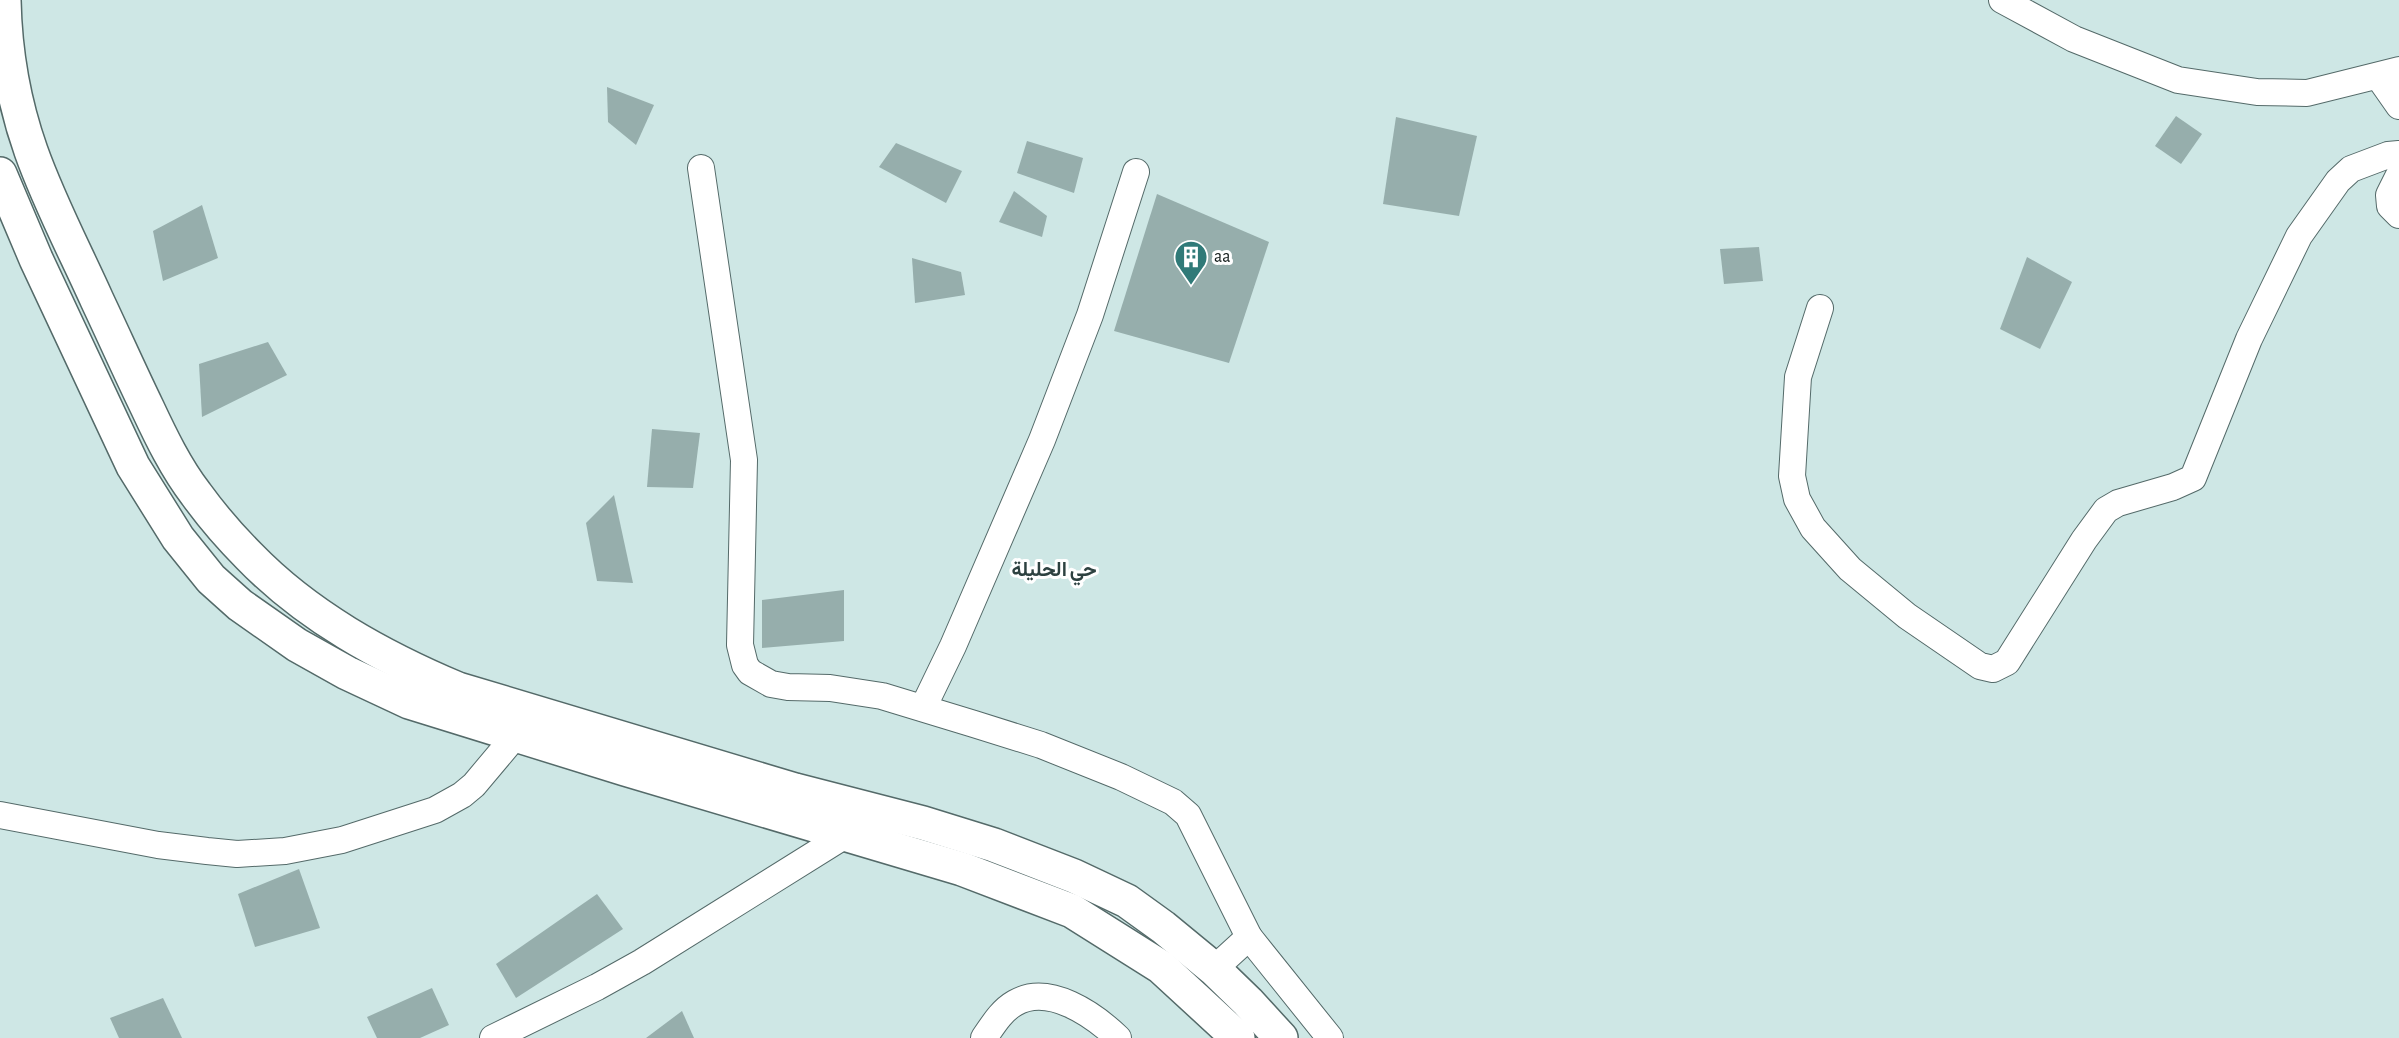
<svg xmlns="http://www.w3.org/2000/svg" width="2399" height="1038" viewBox="0 0 2399 1038" font-family="'Alegreya Sans',Vazirmatn,sans-serif">
  <style>
    .building { fill: #96aeac }
    .lines { fill: none; stroke-linecap: round; stroke-linejoin: round }
    .minor-casing { stroke: #546a69; stroke-width: 28 }
    .major-casing { stroke: #546a69; stroke-width: 36 }
    .minor { stroke: #fff; stroke-width: 26 }
    .major { stroke: #fff; stroke-width: 33 }
    .labels { text-anchor: middle; dominant-baseline: central; stroke-width: 6; stroke-linejoin: round; paint-order: stroke }
    .poi-label { font-size: 18px; fill: #0f1817; stroke: #fff; text-anchor: start }
    .neighbourhood-label { font-size: 20px; font-weight: bold; fill: #2d4140; stroke: #fff }
  </style>
  <rect width="100%" height="100%" fill="#cee7e5"/>
  <!-- building -->
  <g class="building">
    <polygon points="607,87 654,105 636,145 608,122"/>
    <polygon points="2176,116 2202,134 2181,164 2155,146"/>
    <polygon points="1396,117 1477,136 1459,216 1383,204"/>
    <polygon points="1027,141 1083,158 1074,193 1017,173"/>
    <polygon points="896,143 962,171 946,203 879,167"/>
    <polygon points="1014,191 1047,216 1042,237 999,222"/>
    <polygon points="1157,194 1269,242 1229,363 1114,331"/>
    <polygon points="202,205 218,258 163,281 153,231"/>
    <polygon points="1759,247 1763,281 1724,284 1720,249"/>
    <polygon points="2027,257 2072,282 2040,349 2000,329"/>
    <polygon points="912,258 961,272 965,295 915,303"/>
    <polygon points="268,342 287,375 202,417 199,364"/>
    <polygon points="652,429 700,433 693,488 647,487"/>
    <polygon points="614,495 633,583 597,581 586,523"/>
    <polygon points="844,590 844,641 762,648 762,600"/>
    <polygon points="299,869 320,928 255,947 238,894"/>
    <polygon points="597,894 623,929 516,998 496,964"/>
    <polygon points="432,988 449,1025 420,1038 377,1038 367,1017"/>
    <polygon points="163,998 182,1038 119,1038 110,1018"/>
    <polygon points="682,1011 694,1038 646,1038"/>
  </g>
  <g class="lines">
    <!-- minor casing -->
    <g class="minor-casing">
      <g id="minor">
        <polyline points="2002,0 2074,39 2178,80 2257,92 2307,93 2399,70"/>
        <polyline points="2378,76 2399,106"/>
        <polyline points="701,168 744,460 740,645 745,665 750,672 771,684 788,687 830,688 882,696 974,724 1041,745 1121,777 1173,802 1188,815 1249,937 1330,1038"/>
        <polyline points="2399,175 2389,195 2390,206 2399,215"/>
        <polyline points="1820,308 1798,377 1792,476 1797,499 1813,528 1850,569 1907,616 1980,666 1993,669 2007,662 2084,540 2106,510 2118,503 2173,487 2193,478 2249,339 2299,236 2338,181 2351,169 2388,155 2399,154"/>
        <polyline points="923,708 953,646 1042,440 1090,315 1136,172"/>
        <polyline points="0,815 158,845 207,851 237,854 285,851 342,840 435,810 462,795 474,785 516,735"/>
        <polyline points="1214,969 1249,937"/>
        <polyline points="493,1038 597,987 642,962 847,834"/>
        <path d="M984,1038C993,1025 1001,1011 1015,1003C1049,983 1094,1015 1118,1038"/>
      </g>
    </g>
    <!-- major casing -->
    <g class="major-casing">
      <g id="major">
        <path d="M4,0C5,51 14,103 31,151C49,202 75,251 97,300C114,336 130,372 147,407C161,437 176,468 196,494C212,516 230,537 249,556C307,616 382,657 458,689L795,790L923,823L994,845L1074,876L1127,901L1163,927L1214,969L1248,1002L1281,1038"/>
        <polyline points="0,174 36,259 133,466 178,538 211,579 240,605 297,645 347,673 409,702 625,769 962,869 1072,911 1161,967 1238,1038"/>
      </g>
    </g>
    <!-- minor -->
    <use href="#minor" class="minor"/>
    <!-- major -->
    <use href="#major" class="major"/>
  </g>
  <!-- icons -->
  <defs>
    <g id="building-pin" transform="scale(1.725)"><path d="M0 17L-7.5 6A9.5 9.5 0 1 1 7.5 6Z" fill="#307a78" stroke="#fff"/><path d="M-4-6H4V6H1V3H-1V6H-4ZM-2.5-4.3h1.7v1.8h-1.7ZM.8-4.3h1.7v1.8H.8ZM-2.5-1h1.7V.8h-1.7ZM.8-1h1.7V.8H.8Z" fill="#fff"/></g>
  </defs>
  <g fill-rule="evenodd">
    <use href="#building-pin" x="1191" y="257"/>
  </g>
  <g class="labels">
    <!-- poi labels -->
    <g class="poi-label">
      <text x="1214" y="257">aa</text>
    </g>
    <!-- neighbourhood labels -->
    <g class="neighbourhood-label">
      <text x="1054" y="570">حي الحليلة</text>
    </g>
  </g>
</svg>
